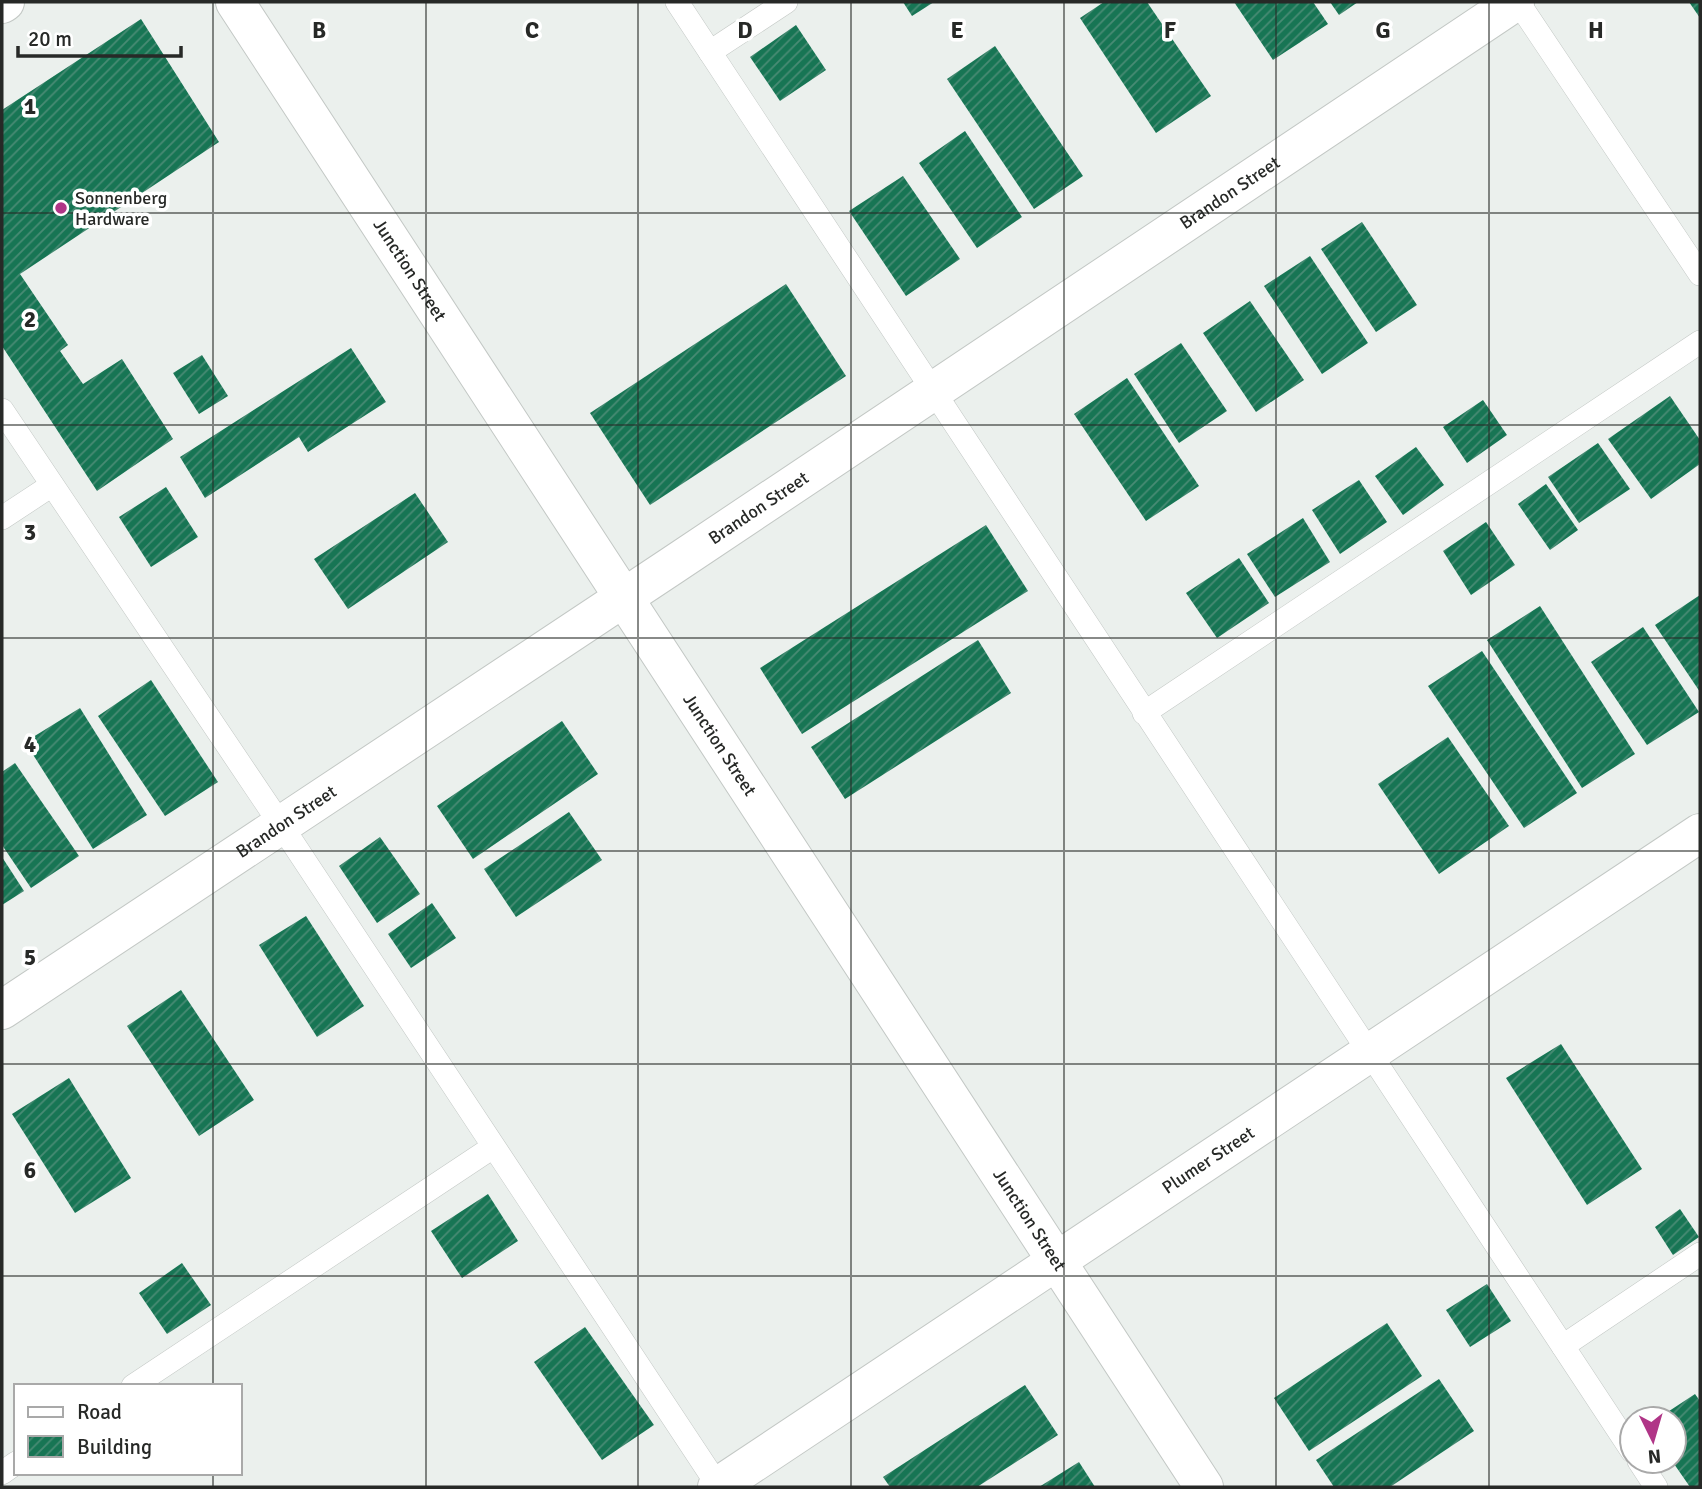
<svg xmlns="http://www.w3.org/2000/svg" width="1702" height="1489" viewBox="0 0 1702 1489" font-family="Signika,sans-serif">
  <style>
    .building { fill: url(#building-hatch) }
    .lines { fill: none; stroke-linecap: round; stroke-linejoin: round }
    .service-casing { stroke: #c3c8c5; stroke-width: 24 }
    .minor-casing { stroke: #c3c8c5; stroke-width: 40 }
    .tertiary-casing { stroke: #c3c8c5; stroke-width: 40 }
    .service { stroke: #fff; stroke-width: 23 }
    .minor { stroke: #fff; stroke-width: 38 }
    .tertiary { stroke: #fff; stroke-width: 38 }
    .grid { fill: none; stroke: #272927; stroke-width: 2; stroke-opacity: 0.55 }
    .poi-dot { fill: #b03587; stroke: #fff; stroke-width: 2.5 }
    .labels { text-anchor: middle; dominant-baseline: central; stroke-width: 7; stroke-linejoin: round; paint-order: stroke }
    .street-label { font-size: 18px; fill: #272927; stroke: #fff }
    .poi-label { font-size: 18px; fill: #272927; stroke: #fff; text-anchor: start }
    .grid-label { font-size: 23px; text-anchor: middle; font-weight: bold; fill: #272927; stroke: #fff; stroke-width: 7; stroke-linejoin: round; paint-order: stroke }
  </style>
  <defs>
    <pattern id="building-hatch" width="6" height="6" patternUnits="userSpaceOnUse" patternTransform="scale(1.75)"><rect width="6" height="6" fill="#177554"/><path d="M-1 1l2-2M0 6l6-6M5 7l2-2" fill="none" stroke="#498b74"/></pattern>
  </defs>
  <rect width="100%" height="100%" fill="#ebf0ed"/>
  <!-- building -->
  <g class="building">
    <polygon points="903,2 934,2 912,16"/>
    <polygon points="1104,2 1147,2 1211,96 1156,133 1080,18"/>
    <polygon points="1234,2 1313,2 1328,24 1273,60"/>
    <polygon points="1330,2 1358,2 1339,15"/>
    <polygon points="1689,2 1700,2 1700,18"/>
    <polygon points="141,19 219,142 20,274 68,345 60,351 83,384 122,359 173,439 97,491 2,346 2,110"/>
    <polygon points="796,25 826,70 780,101 750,57"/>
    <polygon points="995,46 1083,176 1034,209 947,79"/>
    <polygon points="965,131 1022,217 977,248 919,163"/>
    <polygon points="903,176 960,259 906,296 849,211"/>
    <polygon points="1362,222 1417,305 1376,332 1321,249"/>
    <polygon points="1310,256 1368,343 1322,374 1264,286"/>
    <polygon points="786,284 846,376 650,505 590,413"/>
    <polygon points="1250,301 1304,380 1256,412 1203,333"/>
    <polygon points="1181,343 1227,411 1179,443 1134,374"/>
    <polygon points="351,348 386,402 308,452 299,437 205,498 180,457"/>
    <polygon points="202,355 228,396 199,414 173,373"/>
    <polygon points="1127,378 1199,486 1146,521 1074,414"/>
    <polygon points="1670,396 1700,440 1700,464 1651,499 1608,439"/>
    <polygon points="1483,400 1507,435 1467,463 1443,427"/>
    <polygon points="1598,443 1630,489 1579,523 1548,477"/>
    <polygon points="1416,447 1444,485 1403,515 1375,476"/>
    <polygon points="1359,480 1387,522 1340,554 1312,510"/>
    <polygon points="1546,484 1578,530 1550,550 1518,504"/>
    <polygon points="166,487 198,537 151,567 119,517"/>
    <polygon points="415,493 448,542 348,609 314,559"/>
    <polygon points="1303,518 1330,562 1275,597 1247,554"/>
    <polygon points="1486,522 1515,565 1471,595 1443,551"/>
    <polygon points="986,525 1028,591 802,734 760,668"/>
    <polygon points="1239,558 1269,603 1217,638 1186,593"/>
    <polygon points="1700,595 1700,692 1655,625"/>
    <polygon points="1540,606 1635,754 1582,788 1487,640"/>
    <polygon points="1643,627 1699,712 1647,745 1591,662"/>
    <polygon points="978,640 1011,693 845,799 811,747"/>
    <polygon points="1482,651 1577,793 1524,828 1428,686"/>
    <polygon points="151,680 218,782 165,816 98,716"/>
    <polygon points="80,708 147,815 93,849 25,742"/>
    <polygon points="562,721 598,774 473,859 437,806"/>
    <polygon points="1448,737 1509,826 1439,874 1378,784"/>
    <polygon points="15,763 79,856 31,888 2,845 2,772"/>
    <polygon points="569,812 602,860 516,917 484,869"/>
    <polygon points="380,837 420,894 377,923 339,866"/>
    <polygon points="2,857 24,891 2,905"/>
    <polygon points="432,903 456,938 411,968 388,934"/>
    <polygon points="306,916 364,1006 317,1037 259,945"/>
    <polygon points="181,990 254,1100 199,1136 127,1026"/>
    <polygon points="1561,1044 1642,1169 1587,1205 1506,1078"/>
    <polygon points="69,1078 131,1178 75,1213 12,1114"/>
    <polygon points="488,1194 518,1241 462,1278 431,1231"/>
    <polygon points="1680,1209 1699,1237 1673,1255 1655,1227"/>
    <polygon points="182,1263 211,1305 167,1334 139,1293"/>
    <polygon points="1487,1284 1511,1321 1470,1347 1446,1310"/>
    <polygon points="1387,1323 1422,1376 1309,1451 1274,1398"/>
    <polygon points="585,1327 654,1425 602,1460 534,1362"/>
    <polygon points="1439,1379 1474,1431 1390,1487 1334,1487 1316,1460"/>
    <polygon points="1025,1385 1058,1435 977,1487 890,1487 883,1477"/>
    <polygon points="1695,1394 1700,1401 1700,1487 1690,1487 1672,1461 1674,1419 1657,1419"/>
    <polygon points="1079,1462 1095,1487 1039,1487"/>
  </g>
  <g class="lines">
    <!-- service casing -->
    <g class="service-casing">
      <g id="service">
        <polyline points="677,2 1632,1451"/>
        <polyline points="1518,2 1700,274"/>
        <polyline points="710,52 786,2"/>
        <polyline points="2,410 281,825 719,1487"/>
        <polyline points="2,518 52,485"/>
        <polyline points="1144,713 1700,342"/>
        <polyline points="1563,1346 1700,1254"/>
        <polyline points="133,1386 493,1147"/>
        <polyline points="1639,1461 1656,1487"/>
        <polyline points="2,1473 16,1463"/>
      </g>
    </g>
    <!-- minor casing -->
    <g class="minor-casing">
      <g id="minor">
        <polyline points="2,4 5,2"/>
        <path id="s1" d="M2,1010L673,565L1515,2"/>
        <path id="s2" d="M717,1487L1700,833"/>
      </g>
    </g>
    <!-- tertiary casing -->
    <g class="tertiary-casing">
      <g id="tertiary">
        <path id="s3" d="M235,2L1204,1487"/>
      </g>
    </g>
    <!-- service -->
    <use href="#service" class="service"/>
    <!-- minor -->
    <use href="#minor" class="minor"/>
    <!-- tertiary -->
    <use href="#tertiary" class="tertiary"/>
  </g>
  <!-- grid -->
  <path class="grid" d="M213,2V1386M426,2V1487M638,2V1487M851,2V1487M1064,2V1487M1276,2V1487M1489,2V1487M2,213H1700M2,425H1700M2,638H1700M2,851H1700M2,1064H1700M2,1276H1700M213,1473V1487"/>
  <!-- markers -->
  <circle class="poi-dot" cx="61" cy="208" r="7"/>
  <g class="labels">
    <!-- street labels -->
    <g class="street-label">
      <text stroke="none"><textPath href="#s1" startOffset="1475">Brandon Street</textPath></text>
      <text stroke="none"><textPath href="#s3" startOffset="320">Junction Street</textPath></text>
      <text stroke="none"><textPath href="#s1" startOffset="908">Brandon Street</textPath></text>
      <text stroke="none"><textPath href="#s3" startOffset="887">Junction Street</textPath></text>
      <text stroke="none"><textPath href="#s1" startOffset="341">Brandon Street</textPath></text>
      <text stroke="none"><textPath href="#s2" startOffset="590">Plumer Street</textPath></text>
      <text stroke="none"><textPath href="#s3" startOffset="1454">Junction Street</textPath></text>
    </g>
    <!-- poi labels -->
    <g class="poi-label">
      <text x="75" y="198">Sonnenberg<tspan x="75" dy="21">Hardware</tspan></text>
    </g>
  </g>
  <g class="grid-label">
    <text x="319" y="38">B</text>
    <text x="532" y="38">C</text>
    <text x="745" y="38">D</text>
    <text x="957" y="38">E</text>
    <text x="1170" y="38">F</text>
    <text x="1383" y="38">G</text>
    <text x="1596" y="38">H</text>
    <text x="30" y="114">1</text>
    <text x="30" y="327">2</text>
    <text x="30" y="540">3</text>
    <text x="30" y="752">4</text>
    <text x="30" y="965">5</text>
    <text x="30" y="1178">6</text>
  </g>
  <!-- border -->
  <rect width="1702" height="1489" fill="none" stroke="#272927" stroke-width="7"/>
  <!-- legend -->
  <rect x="14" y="1384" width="228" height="91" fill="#ffffff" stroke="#a9a9a9" stroke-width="2"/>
  <rect x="28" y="1407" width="35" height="10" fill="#ffffff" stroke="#a9a9a9" stroke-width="2"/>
  <text x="77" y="1419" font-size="21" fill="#272927">Road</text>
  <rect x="28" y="1436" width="35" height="21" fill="url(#building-hatch)" stroke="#a9a9a9" stroke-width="2"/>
  <text x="77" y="1454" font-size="21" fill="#272927">Building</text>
  <!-- north arrow -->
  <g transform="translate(1653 1440) rotate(175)"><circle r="33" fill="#ffffff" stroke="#a9a9a9" stroke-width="2"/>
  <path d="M0-5L12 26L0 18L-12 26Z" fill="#b03587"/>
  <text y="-10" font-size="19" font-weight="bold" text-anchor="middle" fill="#272927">N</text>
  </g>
  <!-- scale -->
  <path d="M18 46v10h163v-10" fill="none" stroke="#272927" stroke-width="3.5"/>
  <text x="28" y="46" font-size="21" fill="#272927" stroke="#ffffff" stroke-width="5" paint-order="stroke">20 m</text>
</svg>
